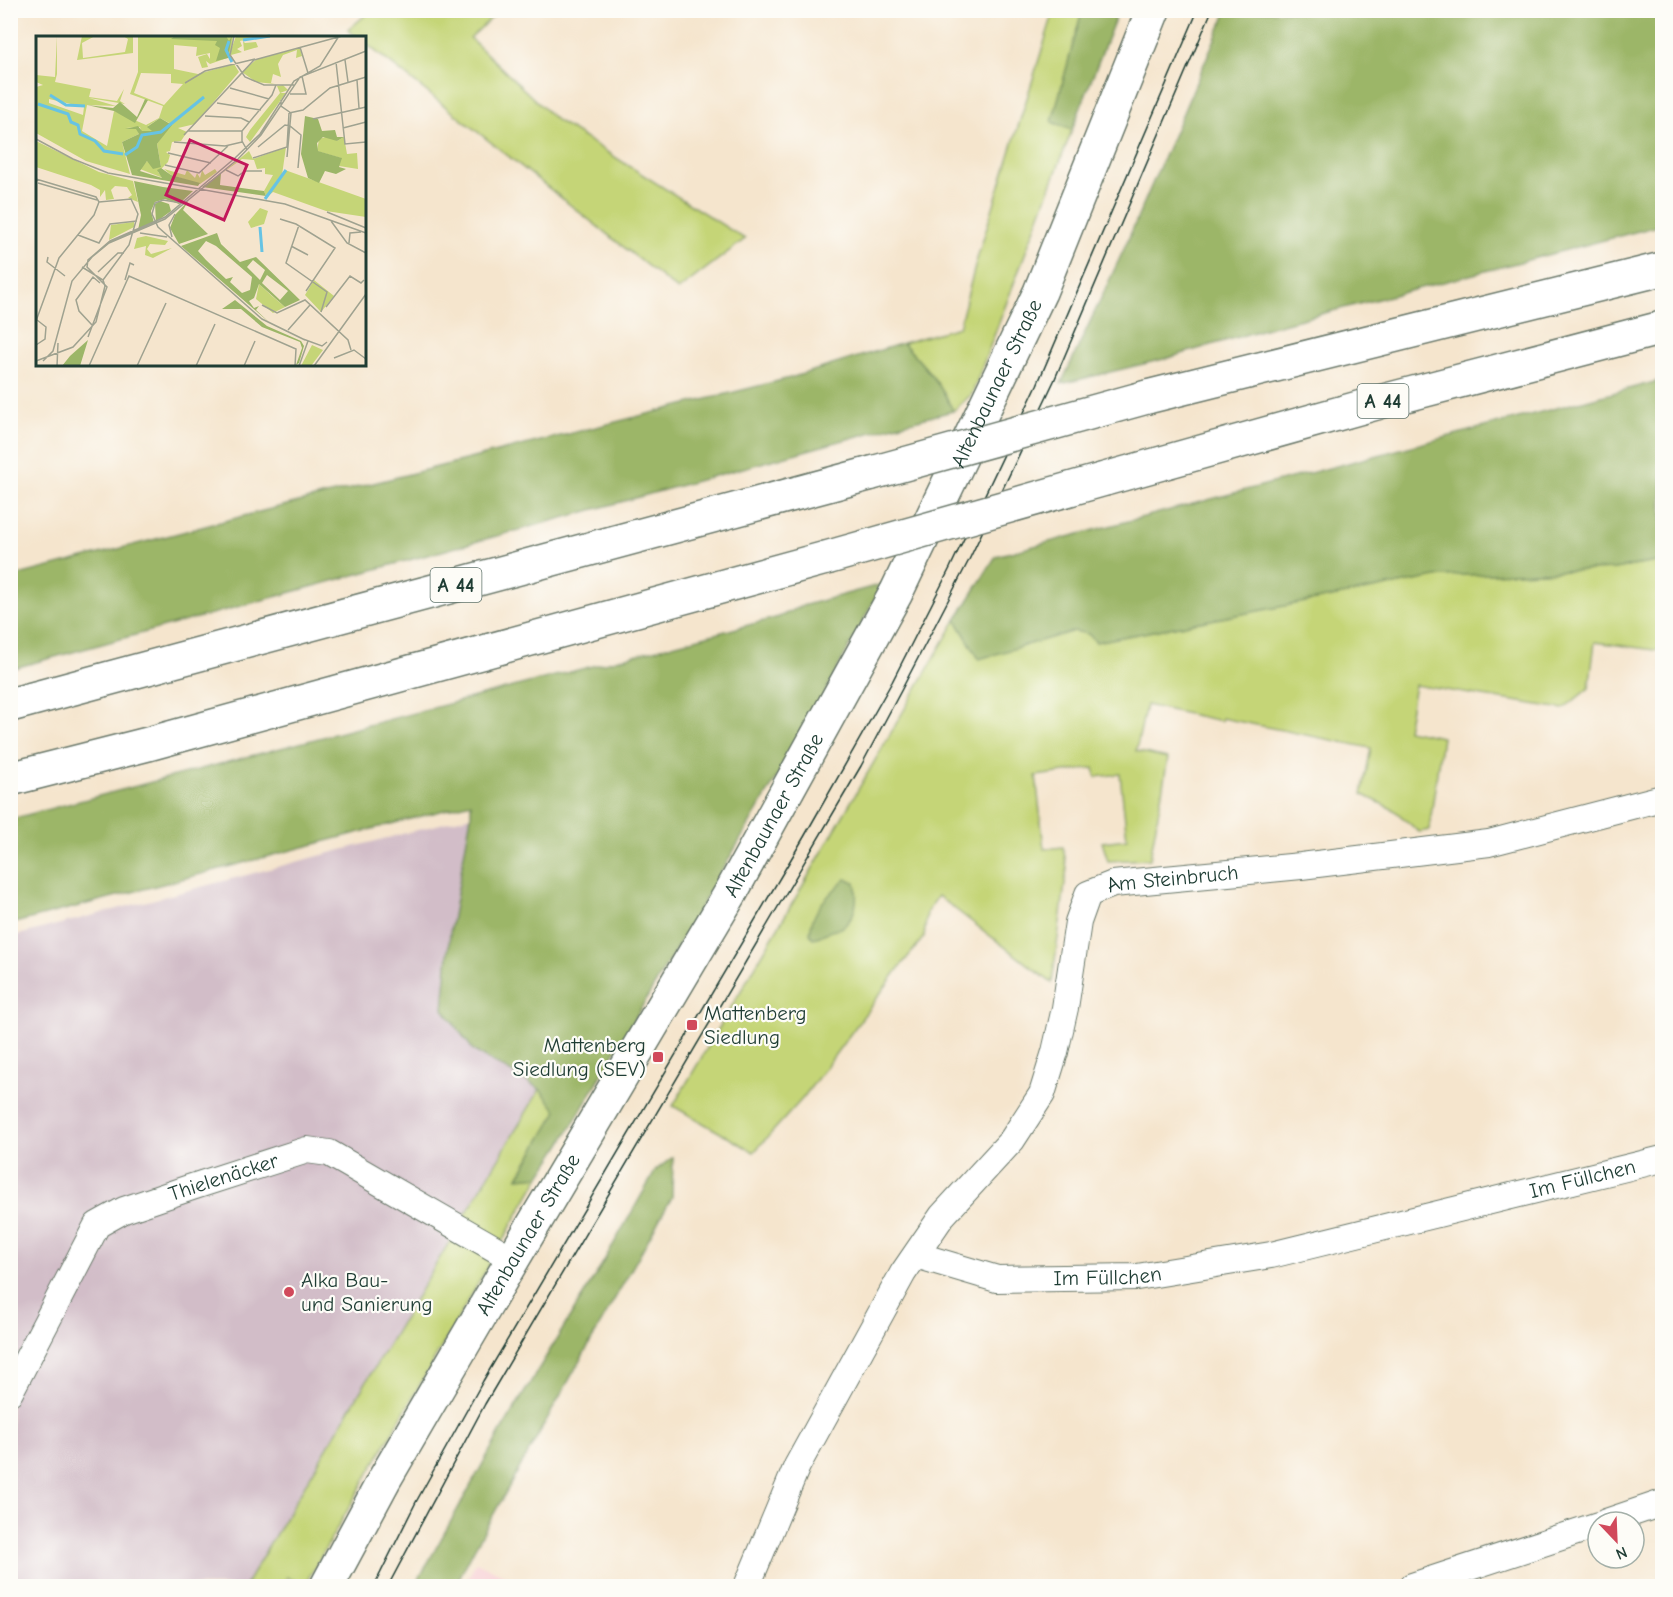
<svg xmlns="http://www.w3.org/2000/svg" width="1673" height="1597" viewBox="0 0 1673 1597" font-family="'Comic Neue',sans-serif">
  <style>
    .built { fill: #f7cfd4 }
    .industrial { fill: #d2bdc8 }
    .green { fill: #c5d577; stroke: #728956; stroke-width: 1.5 }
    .forest { fill: #9cb668; stroke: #5e7a4e; stroke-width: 1.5 }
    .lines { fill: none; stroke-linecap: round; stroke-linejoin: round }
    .minor-casing { stroke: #6a786a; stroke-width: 28 }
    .secondary-casing { stroke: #6a786a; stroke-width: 36 }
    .motorway-casing { stroke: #6a786a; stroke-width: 36 }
    .minor { stroke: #fff; stroke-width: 26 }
    .secondary { stroke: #fff; stroke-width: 33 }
    .motorway { stroke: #fff; stroke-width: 33 }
    .tram { stroke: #1f3d34; stroke-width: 1.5 }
    .motorway-bridge-casing { stroke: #6a786a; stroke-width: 36; stroke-linecap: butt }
    .motorway-bridge { stroke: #fff; stroke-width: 33 }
    .poi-dot { fill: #d1495b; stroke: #fdfcf7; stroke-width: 2 }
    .labels { text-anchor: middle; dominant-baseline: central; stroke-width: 4.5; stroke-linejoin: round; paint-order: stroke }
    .shield { fill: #fdfcf7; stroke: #62766e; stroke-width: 1.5 }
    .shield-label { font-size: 20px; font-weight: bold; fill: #1f3d34 }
    .street-label { font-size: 21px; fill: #1f3d34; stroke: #fdfcf7 }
    .poi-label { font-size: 21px; fill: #1f3d34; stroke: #fdfcf7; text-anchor: start }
    .inset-river { fill: none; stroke: #66c3e4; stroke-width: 3 }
    .inset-road { fill: none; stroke: #9fa290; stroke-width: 1.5 }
    .view { fill: #c2185b; fill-opacity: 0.15; stroke: #c2185b; stroke-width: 3 }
    .inset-edge { fill: none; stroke: #1f3d34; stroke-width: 3 }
  </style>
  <rect width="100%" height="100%" fill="#fdfcf7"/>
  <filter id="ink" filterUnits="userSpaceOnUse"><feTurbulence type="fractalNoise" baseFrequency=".0167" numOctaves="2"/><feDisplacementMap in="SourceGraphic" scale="12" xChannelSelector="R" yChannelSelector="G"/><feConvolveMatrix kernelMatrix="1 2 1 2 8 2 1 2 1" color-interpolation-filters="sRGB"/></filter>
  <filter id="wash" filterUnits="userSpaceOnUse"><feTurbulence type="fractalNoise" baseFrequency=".008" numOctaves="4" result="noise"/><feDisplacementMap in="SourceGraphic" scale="24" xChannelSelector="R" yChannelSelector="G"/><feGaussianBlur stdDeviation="1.35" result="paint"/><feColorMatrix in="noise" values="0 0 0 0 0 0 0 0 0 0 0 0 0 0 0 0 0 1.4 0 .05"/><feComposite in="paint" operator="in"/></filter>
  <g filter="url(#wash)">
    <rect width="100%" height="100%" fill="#f5e5cd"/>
    <!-- built -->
    <polygon class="built" points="476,1562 526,1586 464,1586"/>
    <!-- industrial -->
    <polygon class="industrial" points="471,816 450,933 474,1051 540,1089 245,1586 11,1586 11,937"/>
    <!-- green -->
    <g class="green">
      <polygon points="370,11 499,11 470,38 556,120 745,239 678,290 365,43 364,38 357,37 348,30"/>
      <path d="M1054,11H1082L1052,122L1072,130L972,394L953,411C940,382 924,366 903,343L959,327L977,259Z"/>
      <polygon points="1662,561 1662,651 1595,642 1589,688 1563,709 1415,685 1407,730 1442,737 1429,830 1419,832 1394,810 1362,794 1371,748 1222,718 1221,721 1146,705 1136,751 1168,758 1150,859 1108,861 1102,842 1127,839 1120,774 1096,777 1094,768 1036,776 1044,849 1063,847 1067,868 1052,983 938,896 927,912 924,937 899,968 803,1098 754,1152 673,1106 799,892 956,620 979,658 1074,631 1088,633 1096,642 1441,576 1614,569"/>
      <polygon points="540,1089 558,1111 518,1177 540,1176 304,1586 287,1577 282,1586 245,1586"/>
    </g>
    <!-- forest -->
    <g class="forest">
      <polygon points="1082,11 1118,11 1072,130 1052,122"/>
      <polygon points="1227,11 1662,11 1662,225 1271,327 1168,358 1061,384 1124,249"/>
      <path d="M903,343C924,366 940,382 953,411L898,425L621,502L11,669V577L255,513L790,378Z"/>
      <polygon points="1662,380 1662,561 1614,569 1441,576 1096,642 1088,634 1074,631 979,659 956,620 996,556"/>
      <polygon points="883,584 803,733 561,1144 540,1176 518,1178 557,1111 540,1089 474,1051 443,1009 450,933 471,816 471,803 11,924 11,819 779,617 802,606"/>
      <path d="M846,879L855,882C858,896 857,916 844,926C840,930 832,930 826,933C821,935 819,937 813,938L810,934C811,910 829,894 846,879Z"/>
      <polygon points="673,1157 672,1197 474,1549 455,1586 415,1586 501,1431 598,1271 656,1170"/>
    </g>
  </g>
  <g filter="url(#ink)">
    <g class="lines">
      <!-- minor casing -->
      <g class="minor-casing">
        <g id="minor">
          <path id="s1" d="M916,1255L997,1279L1137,1277L1271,1255L1662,1159"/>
          <path id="s2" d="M10,1392L97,1225L124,1210L192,1187L307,1150L329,1153L513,1259"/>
          <polyline points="1606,1522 1662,1503"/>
          <path id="s3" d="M747,1586L797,1466L903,1273L942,1216L1012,1140L1042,1094L1055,1052L1065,1008L1078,922L1088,894L1113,884L1301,866L1489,843L1662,798"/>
          <polyline points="1412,1586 1598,1525"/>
        </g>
      </g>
      <!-- secondary casing -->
      <g class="secondary-casing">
        <g id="secondary">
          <path id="s4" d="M327,1586L384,1480L513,1259L730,894L896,593L1040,292L1153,10"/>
        </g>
      </g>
      <!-- motorway casing -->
      <g class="motorway-casing">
        <g id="motorway">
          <polyline points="1147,397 1662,269"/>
          <polyline points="1105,479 1387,400 1662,328"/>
          <polyline points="10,705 872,473"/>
          <polyline points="10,779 148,744 826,558"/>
        </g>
      </g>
      <!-- minor -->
      <use href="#minor" class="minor"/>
      <!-- secondary -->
      <use href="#secondary" class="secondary"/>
      <!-- motorway -->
      <use href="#motorway" class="motorway"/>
      <!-- tram -->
      <g class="tram">
        <polyline points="374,1586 416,1502 483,1381 804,837 892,682 950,568 1037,385 1198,10"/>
        <polyline points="388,1586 485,1404 861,766 903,687 968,562 1054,381 1212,10"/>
      </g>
      <!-- motorway-bridge casing -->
      <g class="motorway-bridge-casing">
        <g id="motorway-bridge">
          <polyline points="872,473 1147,397"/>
          <polyline points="826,558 1105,479"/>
        </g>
      </g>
      <!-- motorway-bridge -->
      <use href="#motorway-bridge" class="motorway-bridge"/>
    </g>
  </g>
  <!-- markers -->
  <g class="poi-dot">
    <rect x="686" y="1019" width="12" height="12" rx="3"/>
    <rect x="652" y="1051" width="12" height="12" rx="3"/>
    <circle cx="289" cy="1292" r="6"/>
  </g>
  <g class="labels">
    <!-- shield labels -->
    <g class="shield">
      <rect x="1357.5" y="384" width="51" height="34" rx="4.5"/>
      <rect x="430.5" y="568" width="51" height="34" rx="4.5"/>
    </g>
    <g class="shield-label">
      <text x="1383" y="401">A 44</text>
      <text x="456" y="585">A 44</text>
    </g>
    <!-- street labels -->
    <g class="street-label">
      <text stroke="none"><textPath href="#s4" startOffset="1377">Altenbaunaer Straße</textPath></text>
      <text stroke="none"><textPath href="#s4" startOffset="891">Altenbaunaer Straße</textPath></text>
      <text stroke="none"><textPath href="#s3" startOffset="870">Am Steinbruch</textPath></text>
      <text stroke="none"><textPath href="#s2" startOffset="324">Thielenäcker</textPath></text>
      <text stroke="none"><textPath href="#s1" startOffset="681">Im Füllchen</textPath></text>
      <text stroke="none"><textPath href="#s4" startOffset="405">Altenbaunaer Straße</textPath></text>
      <text stroke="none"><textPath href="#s1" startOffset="195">Im Füllchen</textPath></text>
    </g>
    <!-- poi labels -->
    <g class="poi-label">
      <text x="704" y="1013">Mattenberg<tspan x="704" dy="24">Siedlung</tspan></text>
      <text x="646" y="1045" text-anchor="end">Mattenberg<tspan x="646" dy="24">Siedlung (SEV)</tspan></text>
      <text x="301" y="1280">Alka Bau-<tspan x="301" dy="24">und Sanierung</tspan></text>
    </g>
  </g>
  <!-- overview -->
  <g transform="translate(36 36)">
    <rect width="330" height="330" fill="#f5e5cd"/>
    <path d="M21,0V38L19,46L55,53L53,61L81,65L88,53L84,65L89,68L53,62L80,70L51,69L46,95L71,110L78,75L110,89L123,82L127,70L94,58L102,36V0H197L194,21L174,28L170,25L172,31L166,32L162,21L171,18L174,23V17L160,20L161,11L138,9V33L162,38L198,28L203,36L159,88L142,92L151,96L145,105L136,106L134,115L130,116L134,119L132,126L122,136L127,142L104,133L111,125L125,131L121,108L135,88L124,82L112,90L117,95H105L104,91L90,92L101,93L103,98L86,106L94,138L50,125L0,97V51L7,49L0,46V39L19,41ZM105,37L135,38V47L147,48L128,69L98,57ZM13,63L48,71L47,79L13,67ZM46,0H59L46,7L47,22L89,16L92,3L87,0H97V17L41,24ZM200,0H222L206,4L209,7L220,6L222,11L208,15L207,4L204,5L206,10L201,13L206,16L195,19L199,26L195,21V14ZM264,12L266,20L260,22L261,14L247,19L242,28L245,41L237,38L235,47L239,48L220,46L206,36L221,23ZM247,49L252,54L244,57H250L214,106L210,101L214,94L244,57L241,50ZM293,100L301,105L308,101L311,118L321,117L322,133L303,130L305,122L281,115L283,103ZM0,105L63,136L97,145L102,166L92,162L96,159L91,151L79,150L75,154L78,163L70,164L69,154L64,161V154L55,149L0,131ZM250,111L246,139L230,160L228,155L237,139L229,138V132L221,133L218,124L206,123L185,138L213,115L217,123ZM128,133L149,139L151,134L159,142L161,137L164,142L166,134L169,139L179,133L181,136L164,148L135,139ZM249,134L330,163V181L290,175L237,156L231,161ZM224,172L232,175L228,188L215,192L212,186ZM98,186V191L73,204L75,189ZM110,200L132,205L129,209L114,208L111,213L115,218L136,212L117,222L109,219L110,210L98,213L101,202ZM278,244L298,260L285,276L269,259ZM223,248L236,260L249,271L237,277L220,263ZM276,309L287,314L275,330H265Z" fill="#c5d577" fill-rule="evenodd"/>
    <path d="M139,0H190L193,5L196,0L192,22L180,25L184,12L179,9L181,5L135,3ZM109,63L112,64L99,87L78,75L51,69L77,72L84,66L101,81ZM269,80L282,83L286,95L299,94L301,101H308L301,105L287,101L281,107L282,115L306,122L303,131L310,133L300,138L289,135L283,147L272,142L265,118ZM124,82L136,89L121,108L125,131L117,133L111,125L104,135L126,142L121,134L125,132L135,139L164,147L162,150L96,139L86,106L103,98L100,93H89L102,90L106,95H116L111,91ZM185,137L184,149L228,155L230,160L166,151ZM98,145L127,151L157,155L143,168L129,163L119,166L115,175L118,187L102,194L105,179ZM153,164L147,174L172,198L143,208L134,192L139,179ZM124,165L133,168L135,175L120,186L119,168ZM181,197L185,208L204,226L220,221L264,264L249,271L223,248L218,262L213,265L218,272L223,270L220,274L235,288L145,210ZM170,205L180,210L216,241L214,254L206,257L194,246L197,241L190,243L170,224L162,215ZM217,224L229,234L224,244L211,231ZM231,239L252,255L244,264L226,247ZM199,264L231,290L265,305L268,310L263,327L260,329L266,312L264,306L226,291L205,273H186ZM52,304L44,330H26L34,320Z" fill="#9cb668" fill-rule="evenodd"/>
    <path class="inset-river" d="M207,4L234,0M193,5L190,14L196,26M14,59L30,69L49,70M2,68L32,78L35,86L42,89L44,98L59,105L68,115L87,118M89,119L101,111L106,99L125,96L168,61M229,163L250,134M224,191L226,216"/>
    <path class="inset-road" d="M198,0L194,19L209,41L228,49H258M264,11L272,37M309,24L312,46M300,26L309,108L330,106M321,44L323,72M149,47L169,35L219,23M194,52L233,63M254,58H270L266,40M245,64V70L255,77L251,121M181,67L225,74M253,77L267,74L294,52L330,41M169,80L205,82L213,86M277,83L330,71M307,92L330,86M152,95H206M148,99L218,24L306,0M0,103L37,123L72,137L249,168L330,197M138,106L189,110L206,106M222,111L249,89L254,90L265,99L262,132M211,114L206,105V95L236,59L240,49M132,117L175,127M217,122L251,111L253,77M129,129L163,137L192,110M0,132V158M190,134L202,140L209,135H226M0,143L60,161L63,166M2,147L61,164M63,166L95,163L102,178L93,209L67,244M146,167L127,164L119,167L116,178L122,191L226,283L269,304M291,176L330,192M244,183L260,188L299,212L270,255M295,185L311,207L330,217M263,189L250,227L291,256L285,276M104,197L131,201M42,199L63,207L74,188L101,185M136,201L133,189L139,178M313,207L314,197L325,196M255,210L272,219M12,221L11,226L29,240M62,236L82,217H88M89,244L94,227L98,229M226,269L241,277L269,264L312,304L315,314M290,271L314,240L325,247L328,244M0,285L23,222L58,179L63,166M56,289L43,275L40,264L57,241L64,247M252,294L274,269M52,301L71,251L51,231L52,224L74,205L129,181L199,122L224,98L258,45L284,30L303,0M267,303L286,310L291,306M0,309L9,303L10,291L1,284M298,322L318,314L330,323M0,325L37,311L60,286L69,250L67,244L46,231M7,325L17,315L36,245L56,221L73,207L129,183L202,123L225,99L264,41L330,15M21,330L22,307M53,330L93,240L260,313L259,330M101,330L130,267M160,330L179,288M208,330L219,305M263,330L272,305M278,330L330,258"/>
    <path class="view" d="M154,104L211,129L188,184L130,159Z"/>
    <rect width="330" height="330" class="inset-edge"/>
  </g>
  <!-- margin -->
  <rect width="1673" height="1597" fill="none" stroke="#fdfcf7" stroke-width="36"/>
  <!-- north arrow -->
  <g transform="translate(1616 1540) rotate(157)"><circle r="28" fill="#fdfcf7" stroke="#a4b0a9" stroke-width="1.5"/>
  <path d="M0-4.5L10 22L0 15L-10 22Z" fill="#d1495b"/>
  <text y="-9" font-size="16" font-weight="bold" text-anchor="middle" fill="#1f3d34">N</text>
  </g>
</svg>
